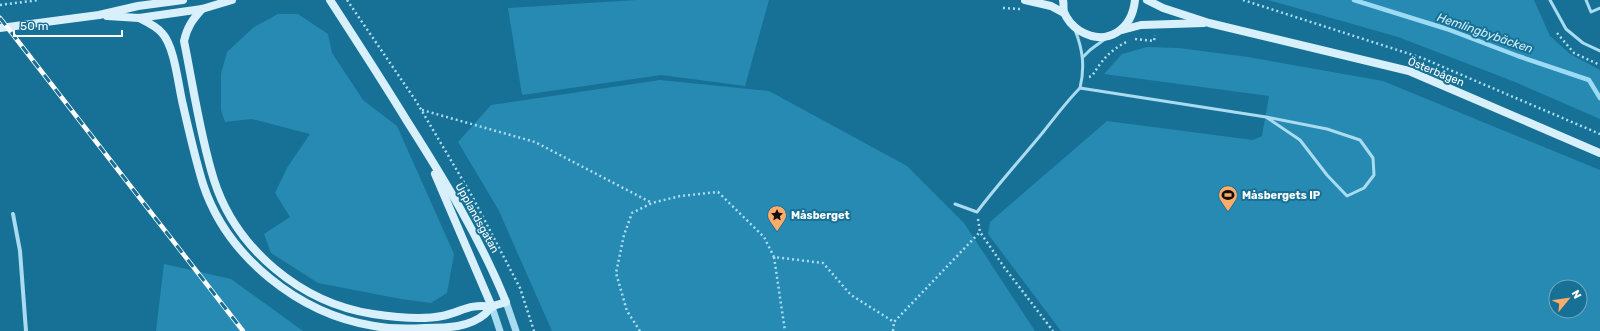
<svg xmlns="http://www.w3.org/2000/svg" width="1600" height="331" viewBox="0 0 1600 331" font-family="Rubik,sans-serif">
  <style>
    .green { fill: #278ab2; fill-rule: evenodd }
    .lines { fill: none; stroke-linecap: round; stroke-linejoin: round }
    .stream { stroke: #9cdbf3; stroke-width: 4.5 }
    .path { stroke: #a9dcf1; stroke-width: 2.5; stroke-dasharray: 2 3; stroke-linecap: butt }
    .service { stroke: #a9dcf1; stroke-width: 3 }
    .minor { stroke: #a9dcf1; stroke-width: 4 }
    .tertiary { stroke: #a9dcf1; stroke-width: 7 }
    .secondary { stroke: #d7f0fb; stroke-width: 8 }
    .rail-casing { stroke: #fff; stroke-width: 4.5 }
    .rail { stroke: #177095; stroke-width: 3; stroke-dasharray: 9; stroke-linecap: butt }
    .labels { text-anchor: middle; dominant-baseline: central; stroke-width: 4; stroke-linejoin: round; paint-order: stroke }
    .street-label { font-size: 11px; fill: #fff; stroke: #177095 }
    .poi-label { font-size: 11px; font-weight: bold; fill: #fff; stroke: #177095; text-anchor: start }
    .water-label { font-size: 12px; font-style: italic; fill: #cfeefa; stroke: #177095 }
  </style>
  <rect width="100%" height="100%" fill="#177095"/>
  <!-- green -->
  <g class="green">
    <polygon points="636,0 769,0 745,86 661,75 522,95 508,8"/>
    <polygon points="1268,0 1534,0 1550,36 1570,54 1600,70 1600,119 1515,82 1398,37"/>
    <polygon points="278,14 298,14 328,34 332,53 363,100 397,126 454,254 447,293 431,303 401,299 318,283 271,253 264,234 290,217 275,193 287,168 310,134 252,119 225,122 221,110 221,74 227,52 254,27"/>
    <path d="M1147,47L1179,48L1248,57L1383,81L1600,170V331H1061L988,234L990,222L1107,121L1253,140L1262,136L1269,96L1104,74L1122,54ZM1556,287H1580V311H1556Z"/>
    <polygon points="660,80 769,91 907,166 964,223 1035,331 552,331 498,209 458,142 491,105"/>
    <polygon points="164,264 231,279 303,331 156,331"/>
  </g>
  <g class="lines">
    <!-- stream -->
    <polyline class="stream" points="1354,0 1447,29 1518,56 1589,80 1600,98"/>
    <!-- path -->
    <g class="path">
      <polyline points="347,0 416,101 472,196 520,288 534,331"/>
      <polyline points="1243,0 1422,58 1600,134"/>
      <polyline points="0,5 39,0"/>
      <polyline points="1003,8 1020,9"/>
      <polyline points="1557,33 1574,53 1600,65"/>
      <polyline points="1135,39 1154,41 1155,35"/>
      <path d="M1089,77L1092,76C1103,59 1109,51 1128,41"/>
      <polyline points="422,110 535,142 652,203"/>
      <polyline points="978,219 980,232 1004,267 1053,331"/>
      <polyline points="774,257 785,331"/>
      <polyline points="640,331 627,311 616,273 624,235 632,213 652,203 680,196 718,192 764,237 774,257 823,263 851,295 894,322 980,232"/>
      <polyline points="893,331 894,322"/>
    </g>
    <!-- service -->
    <g class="service">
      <polyline points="1550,0 1566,29 1583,43 1600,51"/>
      <polyline points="1586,0 1591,12 1600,8"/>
      <path d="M1075,30C1083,50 1085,67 1080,88L1266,117L1327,129L1360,140L1373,158L1374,175L1364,188L1347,196L1327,175L1300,140L1266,117"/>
      <polyline points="1083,57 1090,50 1105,39"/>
      <path d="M955,204L977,212C998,184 1022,158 1044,131C1056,116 1067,101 1080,88"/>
    </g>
    <!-- minor -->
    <polyline class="minor" points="13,214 20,251 26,331"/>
    <!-- tertiary -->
    <g class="tertiary">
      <polyline points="506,302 516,331"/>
      <polyline points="492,307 500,331"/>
    </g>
    <!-- secondary -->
    <g class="secondary">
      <polyline points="1025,0 1051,6 1064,13"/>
      <path d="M1063,0C1064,4 1063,9 1064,12C1067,20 1074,27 1080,31C1108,47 1132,29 1135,0"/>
      <polyline points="1147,0 1163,8 1209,23 1409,71 1600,153"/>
      <path d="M202,9C193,19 187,27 184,41C193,85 200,136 214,180C236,249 301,303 373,314C393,317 422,320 442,316C462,312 469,303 492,307"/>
      <polyline points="107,16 139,18 202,9 232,0"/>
      <path d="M139,18C147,22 156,26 162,33C175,47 178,85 183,105C189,131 195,158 203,184C227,257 299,314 374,326C390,329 408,329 425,328C436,328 447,328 458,326C468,324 478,320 485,314C487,312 489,309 491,307C495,305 501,304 506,302C480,238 444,179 407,121C382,80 356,40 330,0"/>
      <polyline points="0,28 99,15 138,6 183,0"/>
      <polyline points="1122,30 1141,25 1204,23"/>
      <polyline points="435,174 492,307"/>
    </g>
    <!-- rail casing -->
    <g class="rail-casing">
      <polyline id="rail" points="0,18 243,331"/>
    </g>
    <!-- rail -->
    <use href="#rail" class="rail"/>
  </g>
  <!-- icons -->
  <defs>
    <g id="stadium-pin" transform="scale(1)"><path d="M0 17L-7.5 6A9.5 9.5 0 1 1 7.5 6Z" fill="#ffac69" stroke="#177095"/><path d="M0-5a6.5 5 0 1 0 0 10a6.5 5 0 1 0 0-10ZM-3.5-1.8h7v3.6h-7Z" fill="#111"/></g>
    <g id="sight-pin" transform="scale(1)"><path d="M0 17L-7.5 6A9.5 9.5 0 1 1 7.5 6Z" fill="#ffac69" stroke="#177095"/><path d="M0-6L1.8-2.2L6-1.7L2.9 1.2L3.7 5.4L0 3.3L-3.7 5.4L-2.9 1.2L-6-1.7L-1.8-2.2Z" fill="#111"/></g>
  </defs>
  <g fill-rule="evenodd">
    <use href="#stadium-pin" x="1228" y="195"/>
    <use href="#sight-pin" x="777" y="215"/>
  </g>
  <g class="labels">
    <!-- street labels -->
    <g class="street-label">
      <text transform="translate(1436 72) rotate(22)">Österbågen</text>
      <text transform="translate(477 218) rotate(61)">Upplandsgatan</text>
    </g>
    <!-- poi labels -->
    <g class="poi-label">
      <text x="1242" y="195">Måsbergets IP</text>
      <text x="791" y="215">Måsberget</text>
    </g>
    <!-- water labels -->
    <g class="water-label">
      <text transform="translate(1485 33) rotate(19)">Hemlingbybäcken</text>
    </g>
  </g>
  <!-- north arrow -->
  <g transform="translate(1568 299) rotate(61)"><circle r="19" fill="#177095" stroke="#74a9bf"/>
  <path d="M0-3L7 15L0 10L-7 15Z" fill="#ffac69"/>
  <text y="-6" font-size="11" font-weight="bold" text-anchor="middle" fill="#ffffff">N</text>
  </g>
  <!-- scale -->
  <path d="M14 30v6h108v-6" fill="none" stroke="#ffffff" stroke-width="2"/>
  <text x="20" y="30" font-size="12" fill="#ffffff" stroke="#177095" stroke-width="3" paint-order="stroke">50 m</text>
</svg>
